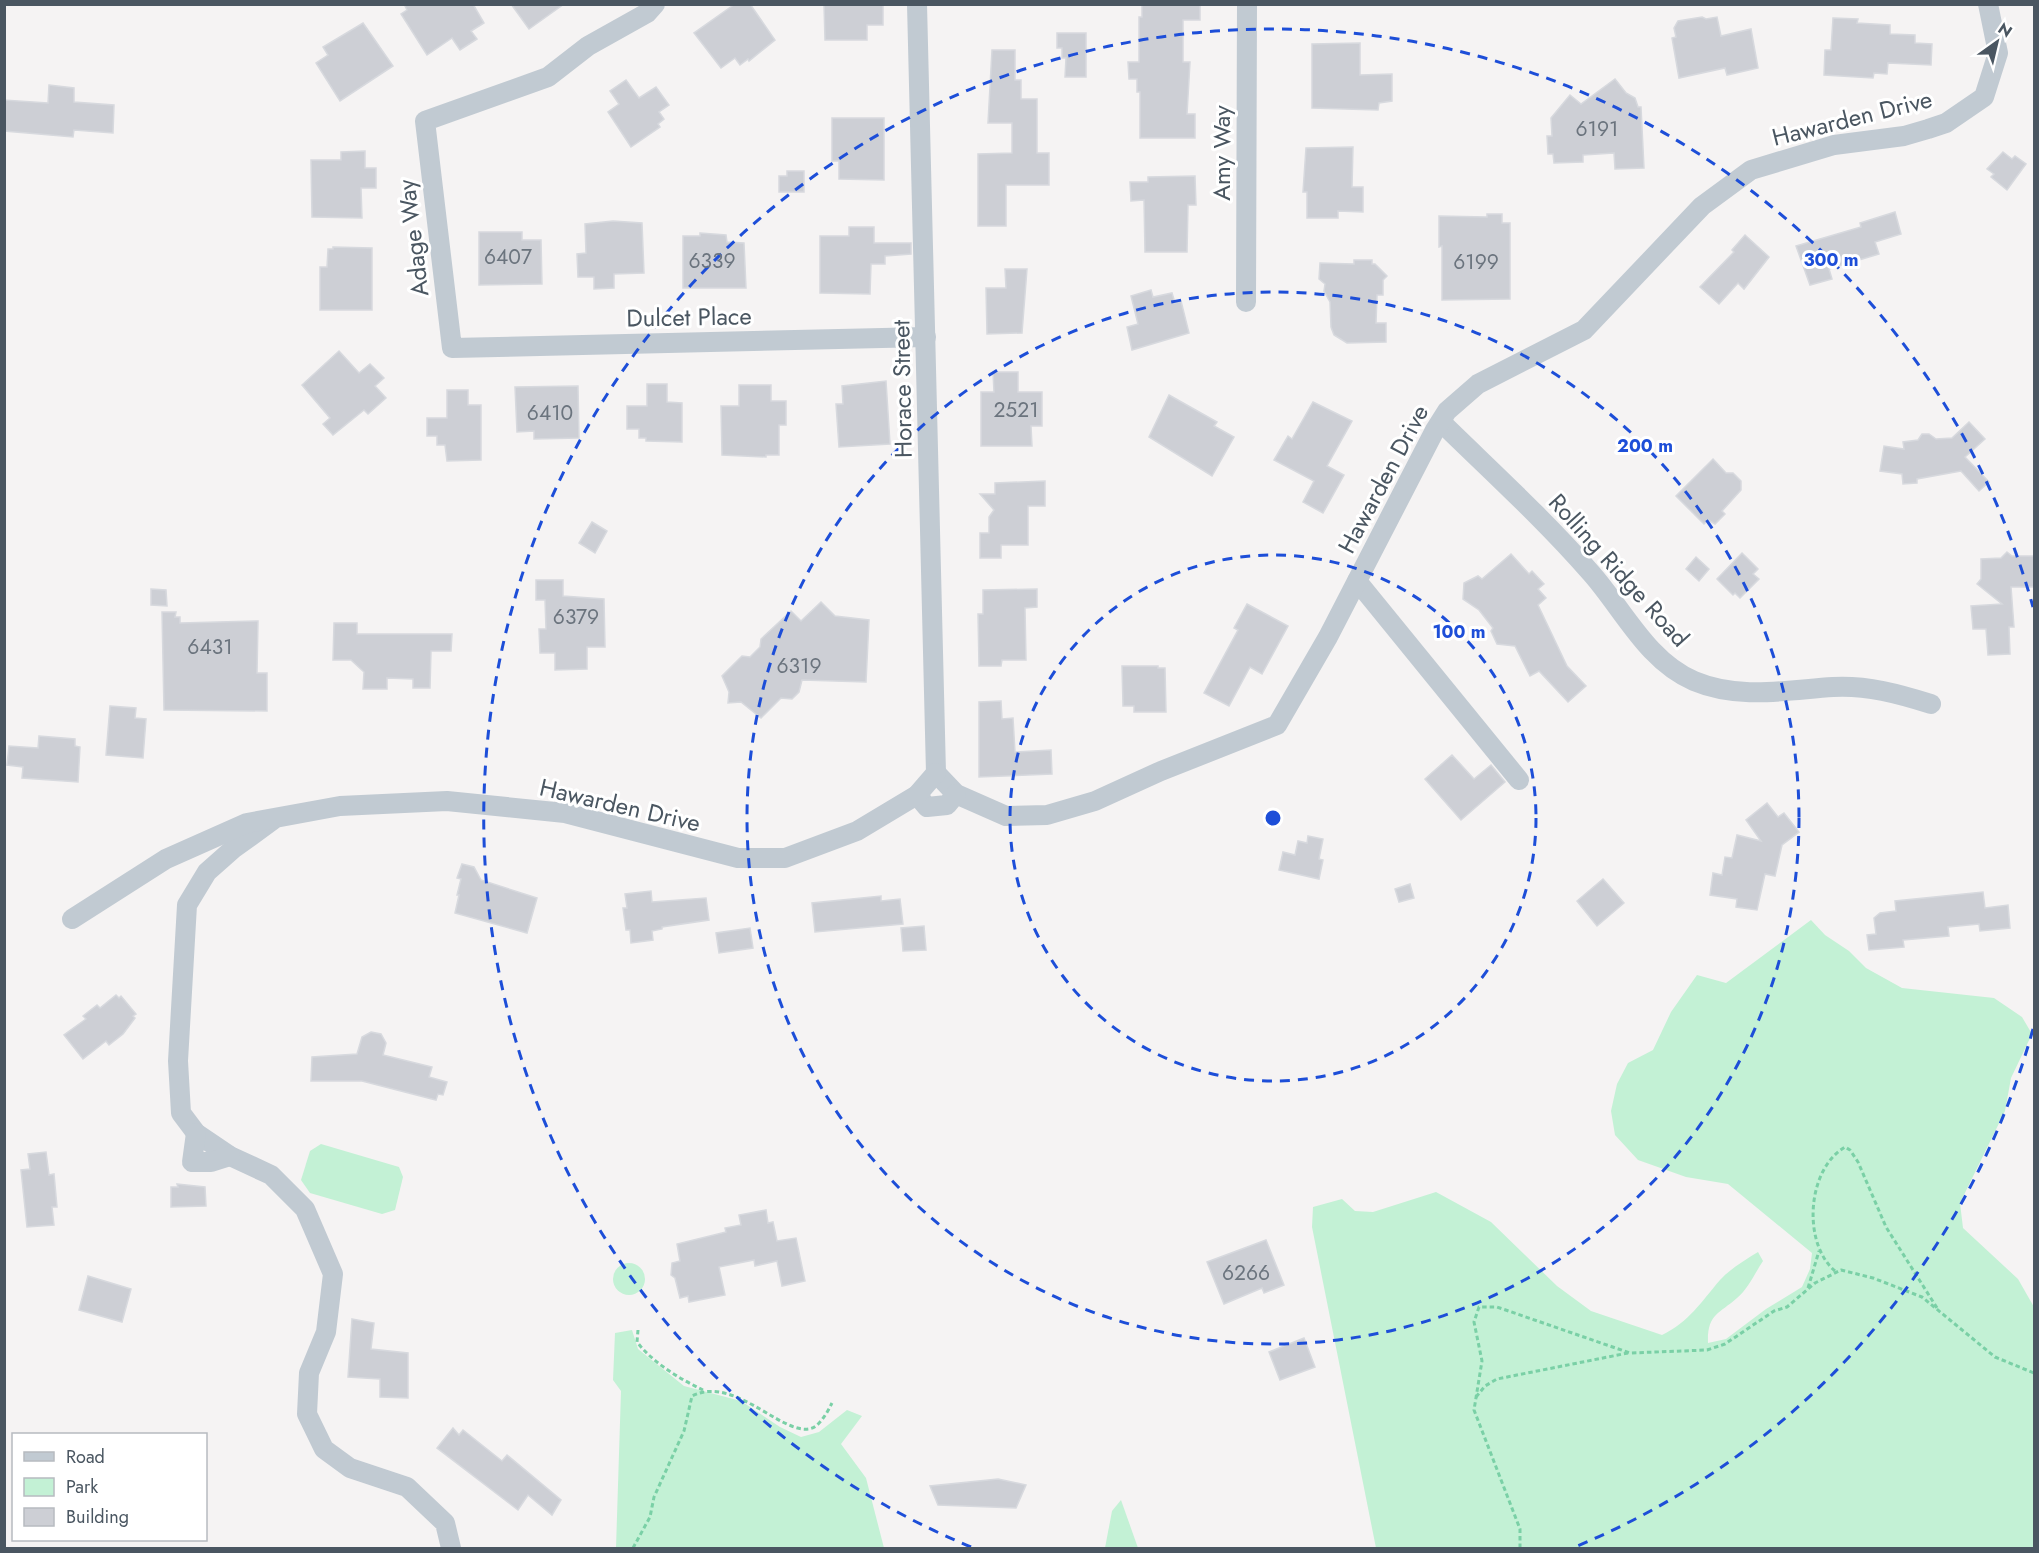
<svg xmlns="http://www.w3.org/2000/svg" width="2039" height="1553" viewBox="0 0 2039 1553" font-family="Jost,sans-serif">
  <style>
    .green { fill: #c3f1d5 }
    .building { fill: #cdcfd5; stroke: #d7d9de; stroke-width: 1.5 }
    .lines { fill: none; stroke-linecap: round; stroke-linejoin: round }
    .path { stroke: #7ad0a6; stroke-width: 3; stroke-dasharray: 4.5 3; stroke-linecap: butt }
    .minor { stroke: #c1cad2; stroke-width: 20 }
    .ring { fill: none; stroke: #1d4ed8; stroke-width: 3; stroke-dasharray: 10 8 }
    .labels { text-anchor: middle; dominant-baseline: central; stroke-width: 6; stroke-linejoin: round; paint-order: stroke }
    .number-label { font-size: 21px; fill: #6b747e }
    .street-label { font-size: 24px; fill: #4a5661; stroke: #fff }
    .centre { fill: #1d4ed8; stroke: #fff; stroke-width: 3 }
    .ring-label { font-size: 18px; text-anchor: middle; font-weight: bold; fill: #1d4ed8; stroke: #fff; stroke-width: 6; stroke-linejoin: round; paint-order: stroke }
  </style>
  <rect width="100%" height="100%" fill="#f5f3f3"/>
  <!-- green -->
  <g class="green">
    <path d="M1811,920L1825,935L1849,951L1866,968L1902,988L1994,998L2022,1017L2032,1034L2011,1078L2005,1111L1960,1203L1963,1228L2018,1279L2034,1307V1548H1376L1312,1227L1313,1207L1342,1199L1355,1211L1373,1212L1436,1192L1491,1222L1557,1286L1591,1311L1662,1335C1689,1322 1701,1302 1720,1280C1730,1269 1745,1260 1758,1252L1763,1261C1755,1273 1748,1289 1737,1298C1719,1314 1707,1314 1708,1343L1726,1339L1766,1309L1802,1287L1810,1269L1812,1253L1728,1184L1686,1177L1638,1160L1615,1135L1611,1111L1617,1084L1628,1063L1653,1050L1671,1012L1697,975L1726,983Z"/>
    <polygon points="321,1144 399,1167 403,1177 395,1210 382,1214 310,1193 301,1180 310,1151"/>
    <circle cx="629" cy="1279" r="16"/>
    <polygon points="632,1330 638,1349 684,1386 741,1401 780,1427 801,1437 819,1432 847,1410 862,1416 841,1444 866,1478 884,1548 616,1548 621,1391 613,1380 615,1333"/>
    <polygon points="1121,1500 1138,1548 1105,1548 1112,1511"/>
  </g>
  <!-- building -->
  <g class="building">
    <polygon points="404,4 473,4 484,23 471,31 477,39 460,50 452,38 427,55 401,14 407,10"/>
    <polygon points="511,4 564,4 529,29"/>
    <polygon points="735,4 750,4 775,40 749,61 748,59 740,65 735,58 721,68 694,33"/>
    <polygon points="1142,4 1200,4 1200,20 1183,20 1183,62 1190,62 1187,114 1195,114 1195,138 1140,138 1140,92 1137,92 1137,79 1129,79 1128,62 1139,62 1139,17 1142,17"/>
    <polygon points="824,5 883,5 883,25 867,25 867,40 825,40"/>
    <polygon points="1702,17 1706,19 1717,17 1721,36 1751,29 1758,68 1727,75 1725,68 1679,78 1672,38 1676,37 1674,28 1678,21"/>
    <polygon points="1833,18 1858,19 1857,23 1890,25 1890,34 1915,35 1915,43 1932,44 1931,65 1888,63 1887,74 1874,73 1873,78 1824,75 1825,50 1831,50"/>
    <polygon points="363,23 393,66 340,101 316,63 328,55 323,47"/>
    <polygon points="1057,33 1086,33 1086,77 1065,77 1066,58 1062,58 1062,48 1057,48"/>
    <polygon points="1360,43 1360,75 1392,74 1392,101 1379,103 1378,110 1312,108 1312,44"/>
    <polygon points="992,50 1015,50 1015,80 1021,80 1021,99 1037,99 1037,153 1049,153 1049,185 1006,185 1006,226 978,226 978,154 1012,153 1012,123 988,123"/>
    <polygon points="1615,79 1626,93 1635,98 1638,107 1641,107 1644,168 1615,169 1614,153 1583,155 1583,162 1554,163 1553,154 1548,154 1547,136 1552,136 1551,118 1570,95 1581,104"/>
    <polygon points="626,80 639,98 656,87 669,105 659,112 664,119 658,124 660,127 631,147 608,112 619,104 610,91"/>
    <polygon points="49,85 74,88 74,102 114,105 113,133 74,130 73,137 4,131 4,100 48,103"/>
    <polygon points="832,118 884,118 884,180 839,179 839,161 832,161"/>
    <polygon points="1353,147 1352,187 1363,187 1363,212 1338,211 1338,218 1307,218 1307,192 1303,192 1306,148"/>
    <polygon points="365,151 365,168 376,168 376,188 361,188 362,218 312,217 311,160 341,160 341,152"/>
    <polygon points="2003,152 2012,159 2015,156 2026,164 2007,190 1991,177 1994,174 1987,169"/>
    <polygon points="787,171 804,171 804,192 779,192 779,176 787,176"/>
    <polygon points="1195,176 1196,205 1188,205 1187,252 1145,252 1144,200 1131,201 1130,182 1148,182 1148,177"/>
    <polygon points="1895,212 1901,234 1875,242 1879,254 1829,269 1832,279 1810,285 1796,246 1861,227 1860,223"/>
    <polygon points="1487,214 1502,214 1502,223 1510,223 1510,299 1442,300 1442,246 1439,247 1439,216 1487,217"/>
    <polygon points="613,221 642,223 644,273 614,274 614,288 594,289 594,277 578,277 577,254 586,253 585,224"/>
    <polygon points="849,227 874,227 874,243 911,243 911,254 885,256 885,264 871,264 870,294 820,293 820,236 849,236"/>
    <polygon points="479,232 522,232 522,240 541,240 542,284 479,285"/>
    <polygon points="700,233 726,235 727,242 744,243 746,288 683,288 683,236 700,236"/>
    <polygon points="1745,235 1769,257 1744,289 1738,283 1719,304 1700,287 1734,252 1732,250"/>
    <polygon points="333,247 372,248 372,310 320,310 320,267 327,267 328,249 333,249"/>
    <polygon points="1354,260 1372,260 1372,264 1375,264 1387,276 1383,280 1383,295 1377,295 1376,323 1386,323 1386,342 1347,343 1334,335 1331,327 1330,302 1324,291 1325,284 1319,279 1320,263 1354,264"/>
    <polygon points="1005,269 1027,269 1022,333 987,334 986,288 1006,288"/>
    <polygon points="1151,290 1153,297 1172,293 1175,303 1181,301 1189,333 1132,350 1127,327 1138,324 1131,296"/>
    <polygon points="339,351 359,373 370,364 384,378 375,386 386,398 368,414 364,410 333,435 323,424 330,418 302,385"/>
    <polygon points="993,372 1018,372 1018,392 1042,392 1042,426 1031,426 1032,446 981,446 981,392 994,392"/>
    <polygon points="886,381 890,444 839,447 836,404 843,404 842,386"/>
    <polygon points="647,384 667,384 667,402 682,403 682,442 646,441 646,438 639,438 639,429 627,429 627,406 647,406"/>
    <polygon points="739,385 771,385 771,401 786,401 786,425 779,425 779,455 766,455 766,457 722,455 721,406 739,406"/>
    <polygon points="578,386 579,438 534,439 534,431 517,432 515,387"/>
    <polygon points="447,390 468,390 468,405 481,405 481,460 447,461 445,445 437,445 437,436 427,436 427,418 447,418"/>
    <polygon points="1169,395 1217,422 1214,426 1234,437 1212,476 1149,437"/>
    <polygon points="1313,402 1352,421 1327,466 1344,475 1323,513 1303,502 1314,481 1274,460 1288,436 1292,439"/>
    <polygon points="1969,422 1985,439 1965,457 1989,482 1979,491 1961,471 1917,479 1917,483 1903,484 1902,474 1880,471 1884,446 1904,449 1903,442 1918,440 1922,434 1929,434 1936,439 1952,438"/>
    <polygon points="1713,459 1726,473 1733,473 1741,481 1741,490 1722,511 1725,514 1715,524 1708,520 1704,524 1676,496"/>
    <polygon points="1045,481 1045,506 1028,506 1028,545 1001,545 1001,558 980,558 980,533 989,533 989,517 994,510 980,494 995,494 995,483"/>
    <polygon points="592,522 607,531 595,553 579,543"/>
    <polygon points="2007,552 2012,556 2034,556 2034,587 2011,587 2014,627 2009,627 2010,654 1988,655 1986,629 1973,629 1971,606 2002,604 1977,584 1981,579 1981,559 2001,558"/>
    <polygon points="1742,553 1758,569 1753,574 1759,579 1740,598 1735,593 1733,595 1717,579"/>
    <polygon points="1511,554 1529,574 1532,571 1544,584 1538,589 1546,598 1538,605 1567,666 1586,686 1568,702 1539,671 1530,676 1515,646 1497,644 1491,631 1493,628 1479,610 1463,599 1464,583 1478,576 1482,579"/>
    <polygon points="1696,557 1709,569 1699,581 1686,569"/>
    <polygon points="536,580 563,580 563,596 604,599 605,647 587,647 587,669 555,670 555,653 540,653 539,629 546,629 545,600 536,600"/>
    <polygon points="151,589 166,590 167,606 151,605"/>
    <polygon points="1037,589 1037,607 1025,608 1026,660 1002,660 1001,666 979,666 978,614 983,614 983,590"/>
    <polygon points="821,602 835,616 869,620 866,682 802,680 799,692 792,699 781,698 761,718 741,702 728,703 729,692 722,676 742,656 750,657 760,647 761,639 791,611 801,621"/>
    <polygon points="1247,604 1288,626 1262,674 1250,667 1229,706 1204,693 1238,630 1234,628"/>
    <polygon points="162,612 176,612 175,617 180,617 180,623 258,621 257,673 267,673 267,711 164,710"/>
    <polygon points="334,623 357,623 357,634 452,634 451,651 431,651 430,688 413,688 413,679 387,678 387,689 363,689 364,672 351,660 333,660"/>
    <polygon points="1122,666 1158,666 1158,668 1165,668 1166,712 1134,712 1134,706 1123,706"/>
    <polygon points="1001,701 1002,719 1013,718 1015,752 1051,750 1052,774 979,777 979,702"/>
    <polygon points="110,706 136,708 135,718 146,719 143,758 106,755"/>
    <polygon points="39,736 75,739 75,746 80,747 78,782 22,778 23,767 7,765 9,746 38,748"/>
    <polygon points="1452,755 1474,779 1491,765 1505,782 1461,820 1425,779"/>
    <polygon points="1767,803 1778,817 1784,813 1799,832 1782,845 1775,876 1765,874 1757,910 1736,907 1737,899 1710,895 1713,873 1722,875 1725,857 1732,858 1737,835 1761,841 1746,820"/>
    <polygon points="1308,836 1323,839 1319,859 1323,860 1319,879 1279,870 1283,852 1295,855 1298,841 1307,843"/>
    <polygon points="462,864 474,867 481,880 537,898 527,933 455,913 459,895 457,895 461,879 457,878"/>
    <polygon points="1603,879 1624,903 1597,926 1577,901"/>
    <polygon points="1410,884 1414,898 1399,902 1395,889"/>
    <polygon points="651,891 652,902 706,898 709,920 662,927 662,929 652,931 653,940 631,943 630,930 626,930 623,908 627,908 625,894"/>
    <polygon points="1983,892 1985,908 2008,905 2010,928 1980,931 1979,924 1948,927 1949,936 1903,940 1904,947 1869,950 1867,935 1876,934 1874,918 1880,913 1896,911 1895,901"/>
    <polygon points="881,896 881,901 900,899 903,924 815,932 812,903"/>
    <polygon points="924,926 926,950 903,951 901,928"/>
    <polygon points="750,928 753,948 719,953 716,933"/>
    <polygon points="116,995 119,998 121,996 136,1014 133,1016 135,1018 123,1034 109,1045 106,1041 83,1059 64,1035 86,1019 83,1016 97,1005 100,1008"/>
    <polygon points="371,1032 381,1034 386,1043 383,1055 432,1067 429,1077 447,1082 443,1095 438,1094 436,1100 362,1081 311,1081 312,1057 357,1054 362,1037"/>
    <polygon points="46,1152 49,1175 54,1174 57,1207 52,1207 54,1225 27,1227 21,1170 30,1169 28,1154"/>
    <polygon points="177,1184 205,1187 206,1206 171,1207 171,1187 178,1187"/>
    <polygon points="766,1210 768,1223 773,1222 777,1241 796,1238 805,1281 782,1286 777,1261 755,1266 754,1260 719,1267 725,1295 689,1302 688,1296 680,1298 675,1278 671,1275 672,1263 680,1261 677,1244 726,1232 725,1228 741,1225 739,1215"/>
    <polygon points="1266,1240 1284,1285 1264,1293 1262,1288 1224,1304 1207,1262"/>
    <polygon points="88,1276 131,1289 122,1322 79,1310"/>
    <polygon points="352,1319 374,1323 371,1349 408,1353 408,1398 380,1397 380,1379 348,1377"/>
    <polygon points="1304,1338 1315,1367 1280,1380 1269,1352"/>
    <polygon points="453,1428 459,1435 463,1430 502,1461 507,1455 561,1500 552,1515 528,1495 518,1510 437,1448"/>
    <polygon points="998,1479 1026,1485 1016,1508 938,1505 930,1486"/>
  </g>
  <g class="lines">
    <!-- path -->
    <g class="path">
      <path d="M1835,1271C1802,1243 1807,1169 1845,1147L1850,1150L1858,1162L1886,1227L1937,1308"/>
      <polyline points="1808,1288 1819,1251"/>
      <path d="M638,1330L637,1342C653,1363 680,1379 703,1390"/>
      <polyline points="1476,1397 1485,1386 1497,1379 1628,1353"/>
      <path d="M633,1548L650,1517L654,1497L684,1431L692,1396C737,1373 789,1445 816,1426C823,1420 828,1411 832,1403"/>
      <polyline points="1520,1548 1520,1529 1474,1410 1482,1361 1474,1322 1479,1307 1497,1307 1630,1353 1707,1350 1725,1344 1774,1311 1787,1307 1815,1283 1841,1270 1873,1278 1922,1297 1995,1357 2034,1373"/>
    </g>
    <!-- minor -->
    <g class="minor">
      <polyline points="655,4 647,13 588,46 548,77 425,121 452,348 926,337"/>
      <polyline points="917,4 936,773"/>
      <polyline points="1246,302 1247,4"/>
      <path d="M1441,422C1491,471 1545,520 1591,573C1623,609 1647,661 1694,681C1739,700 1787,690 1833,687C1867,685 1899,694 1931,704"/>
      <polyline points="1357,581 1519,780"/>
      <polyline points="936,773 956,794 1006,816 1047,815 1095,801 1161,771 1277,725 1328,637 1435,430 1447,411 1478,384 1584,330 1702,206 1751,170 1834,145 1904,136 1928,129 1946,123 1984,97 1998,53 1988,4"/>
      <polyline points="917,795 927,807 947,805 956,794"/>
      <polyline points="273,820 233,849 207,872 187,905 178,1061 181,1113 196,1133 230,1156 271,1175 305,1209 333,1274 326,1332 309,1373 307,1414 324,1449 350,1468 407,1487 445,1523 451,1548"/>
      <polyline points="72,919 166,859 247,823 340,806 447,801 565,813 738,858 785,858 857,831 917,795 936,773"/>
      <polyline points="196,1133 192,1162 211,1162 230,1156"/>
    </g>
  </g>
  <!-- distance rings -->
  <g class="ring">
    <circle cx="1273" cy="818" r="263"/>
    <circle cx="1273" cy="818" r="526"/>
    <path d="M2033 1029A789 789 0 0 1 1575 1547M971 1547A789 789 0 1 1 2033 607"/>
  </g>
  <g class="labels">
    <!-- number labels -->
    <g class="number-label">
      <text x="1597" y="129">6191</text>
      <text x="508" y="257">6407</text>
      <text x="712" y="261">6339</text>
      <text x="1476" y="262">6199</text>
      <text x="1016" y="410">2521</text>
      <text x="550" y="413">6410</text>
      <text x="576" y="617">6379</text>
      <text x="210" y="647">6431</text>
      <text x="799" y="666">6319</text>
      <text x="1246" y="1273">6266</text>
    </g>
    <!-- street labels -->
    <g class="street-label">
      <text transform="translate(1852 118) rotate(-14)">Hawarden Drive</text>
      <text transform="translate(1221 153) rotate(-90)">Amy Way</text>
      <text transform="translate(413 238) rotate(-97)">Adage Way</text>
      <text transform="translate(689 317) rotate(-1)">Dulcet Place</text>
      <text transform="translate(902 389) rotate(-91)">Horace Street</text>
      <text transform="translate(1383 479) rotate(-62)">Hawarden Drive</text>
      <text transform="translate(1619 570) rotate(48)">Rolling Ridge Road</text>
      <text transform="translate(620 805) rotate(13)">Hawarden Drive</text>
    </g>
  </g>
  <circle cx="1273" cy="818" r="9" class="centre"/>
  <g class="ring-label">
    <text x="1831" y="266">300 m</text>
    <text x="1645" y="452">200 m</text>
    <text x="1459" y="638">100 m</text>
  </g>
  <!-- border -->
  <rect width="2039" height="1553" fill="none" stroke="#4a5661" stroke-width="12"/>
  <!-- legend -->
  <rect x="12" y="1433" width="195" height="108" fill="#ffffff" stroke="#b7bbc0" stroke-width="1.5"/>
  <rect x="24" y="1452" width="30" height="9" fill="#c1cad2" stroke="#b7bbc0" stroke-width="1.5"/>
  <text x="66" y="1463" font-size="18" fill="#4a5661">Road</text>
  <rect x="24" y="1478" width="30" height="18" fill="#c3f1d5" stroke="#b7bbc0" stroke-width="1.5"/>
  <text x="66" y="1493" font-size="18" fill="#4a5661">Park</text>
  <rect x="24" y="1508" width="30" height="18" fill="#cdcfd5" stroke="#b7bbc0" stroke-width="1.5"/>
  <text x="66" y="1523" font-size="18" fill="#4a5661">Building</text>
  <!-- north arrow -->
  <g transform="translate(1997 42) rotate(34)" stroke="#ffffff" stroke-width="4.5" paint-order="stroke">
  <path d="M0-4.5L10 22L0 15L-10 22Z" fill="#4a5661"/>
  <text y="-9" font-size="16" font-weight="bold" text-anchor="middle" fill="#4a5661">N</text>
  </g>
</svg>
